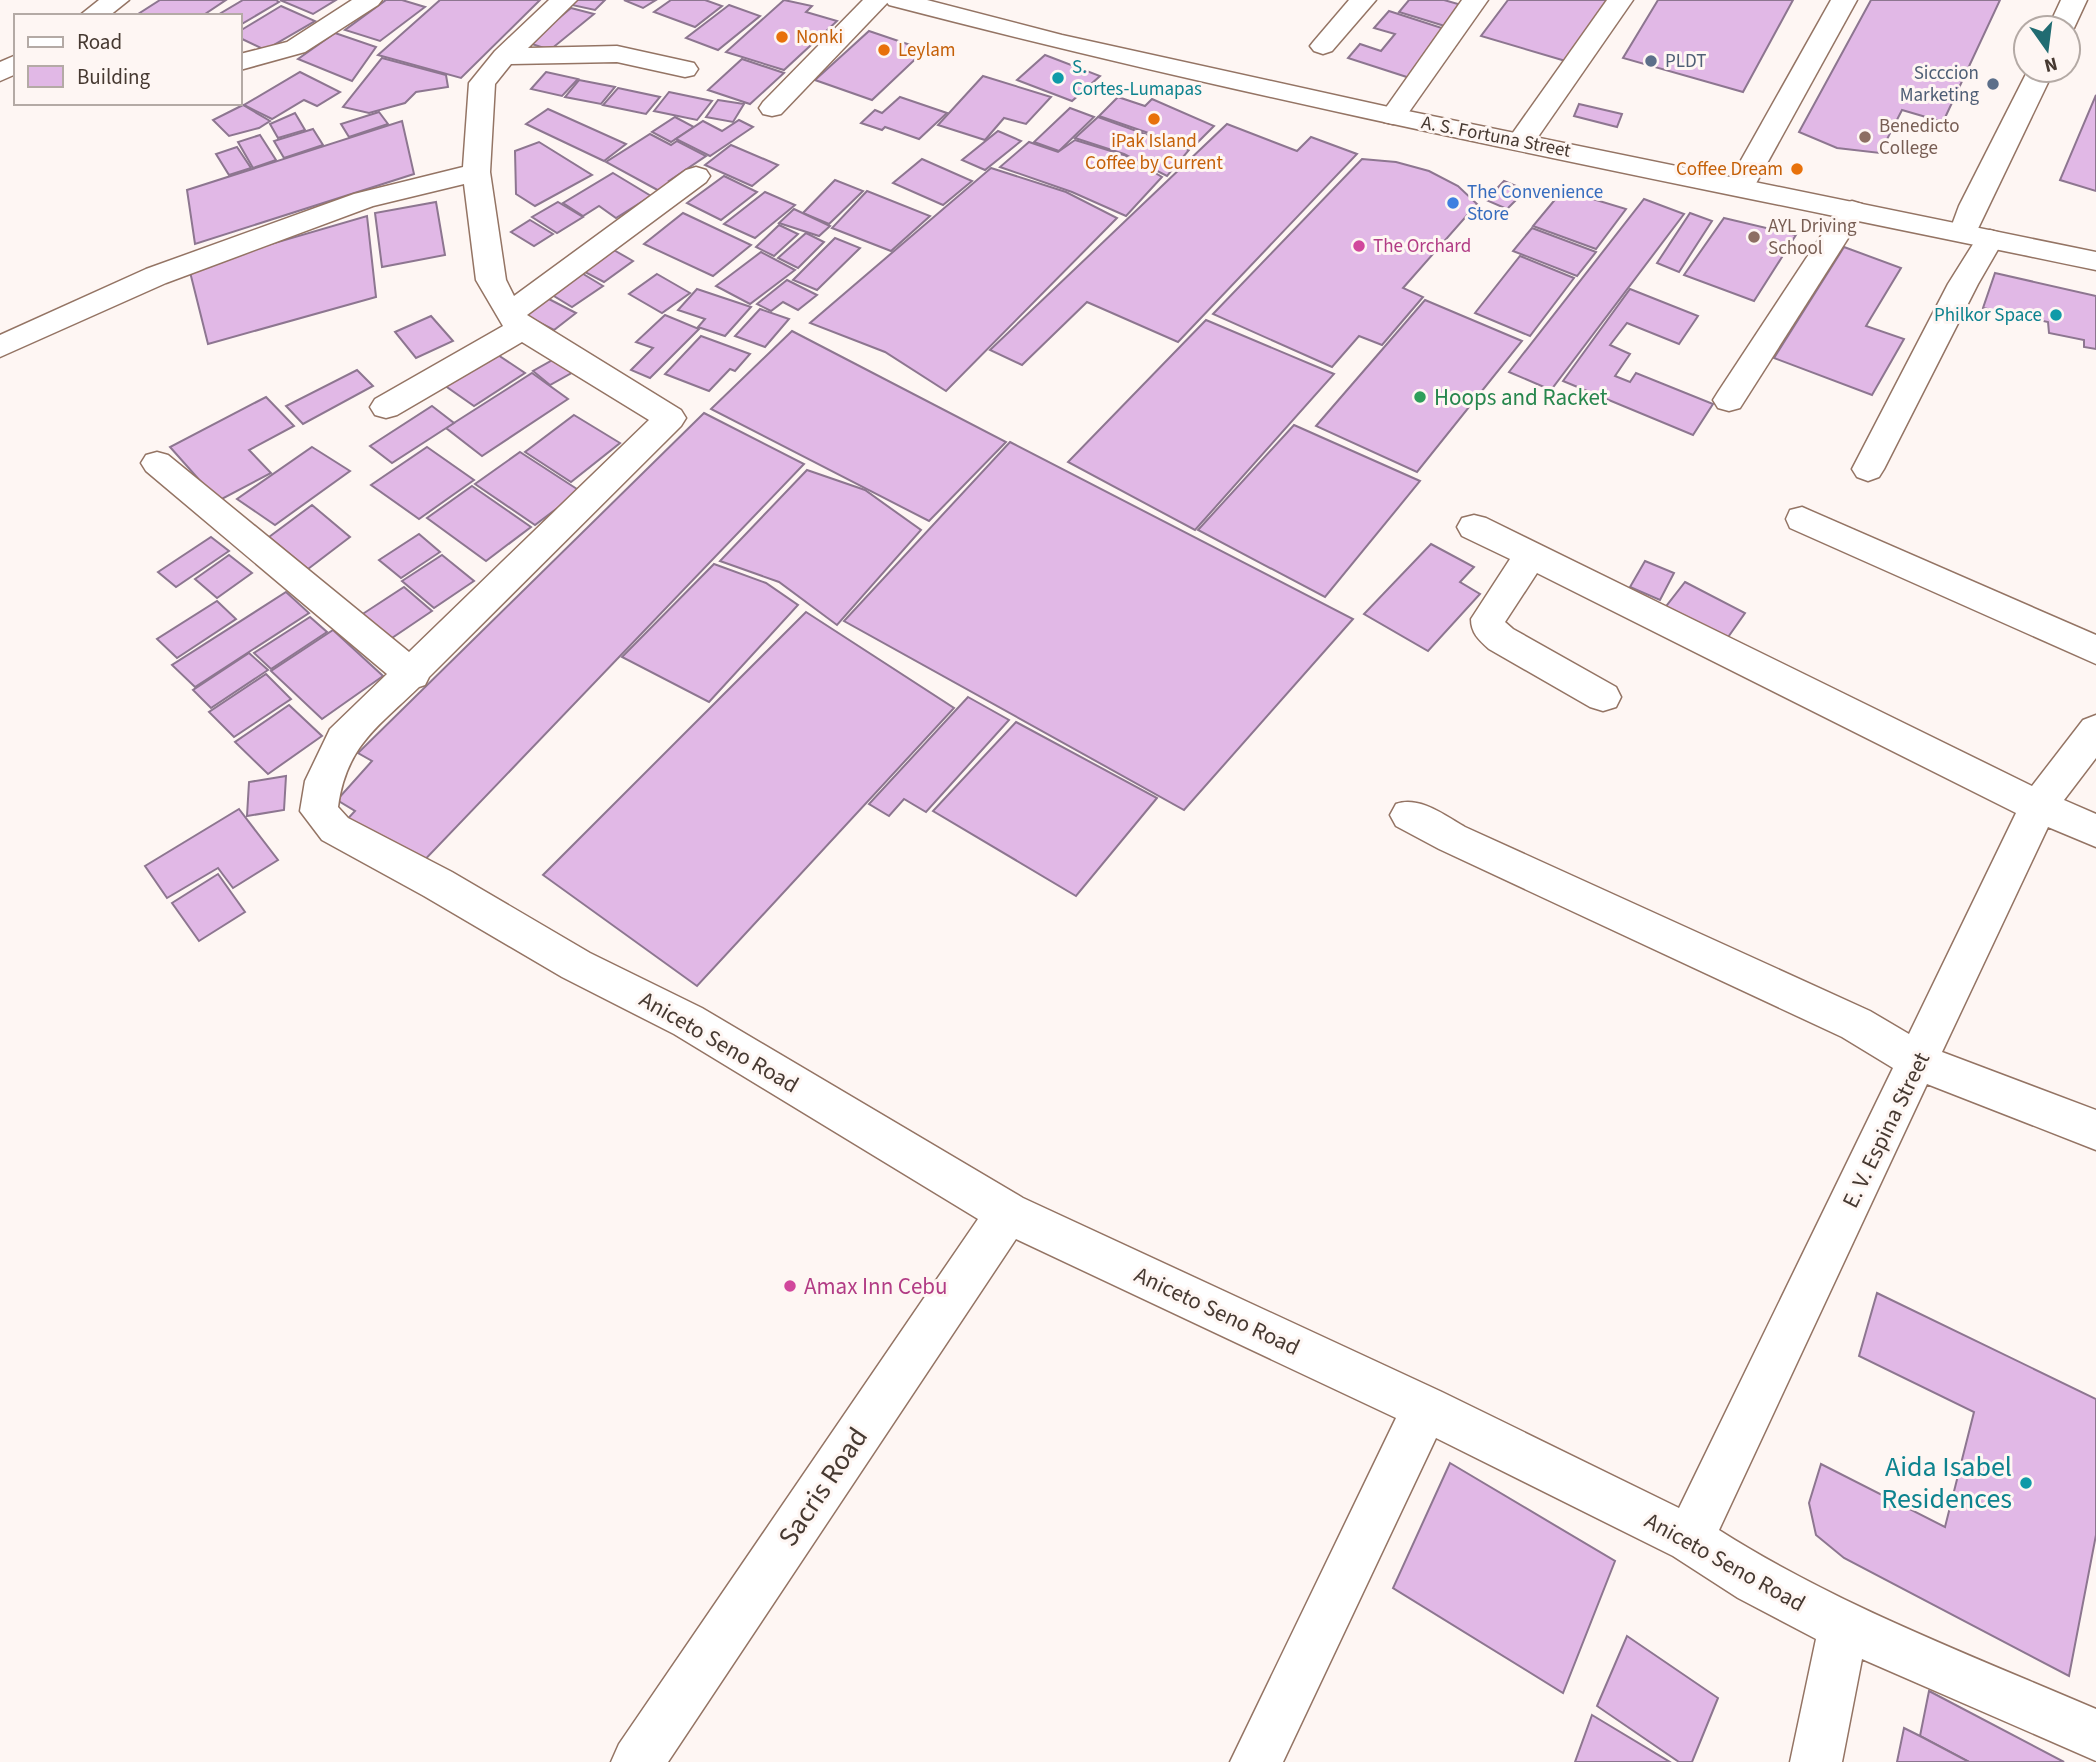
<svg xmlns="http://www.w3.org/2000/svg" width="2096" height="1762" viewBox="0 0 2096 1762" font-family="'Source Sans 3',sans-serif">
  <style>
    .building { fill: #e1b8e6; stroke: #8d7690; stroke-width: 2 }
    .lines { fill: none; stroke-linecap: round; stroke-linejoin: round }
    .minor-casing { stroke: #947464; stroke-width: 3 }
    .major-casing { stroke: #947464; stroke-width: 3 }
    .minor { fill: #fff; fill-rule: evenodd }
    .major { fill: #fff; fill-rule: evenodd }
    .food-dot { fill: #e8710a; stroke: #fef6f3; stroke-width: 2.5 }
    .service-dot { fill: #5c6f8a; stroke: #fef6f3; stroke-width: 2.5 }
    .culture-dot { fill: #0f9aa8; stroke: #fef6f3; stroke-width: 2.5 }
    .education-dot { fill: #8d6e63; stroke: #fef6f3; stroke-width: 2.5 }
    .shop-dot { fill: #3f7fe0; stroke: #fef6f3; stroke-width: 2.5 }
    .hotel-dot { fill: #d1479c; stroke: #fef6f3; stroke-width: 2.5 }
    .leisure-dot { fill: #2e9e5b; stroke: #fef6f3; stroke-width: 2.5 }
    .labels { text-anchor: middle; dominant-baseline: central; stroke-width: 6; stroke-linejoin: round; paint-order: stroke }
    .far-food-label { font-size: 19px; fill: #c56008; stroke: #fef6f3; text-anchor: start }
    .far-service-label { font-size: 19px; fill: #4e5e75; stroke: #fef6f3; text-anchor: start }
    .far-culture-label { font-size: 19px; fill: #0d838f; stroke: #fef6f3; text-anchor: start }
    .far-education-label { font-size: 19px; fill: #785e54; stroke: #fef6f3; text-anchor: start }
    .far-street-label { font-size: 19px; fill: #463931; stroke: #fef6f3 }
    .far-shop-label { font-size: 19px; fill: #366cbe; stroke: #fef6f3; text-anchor: start }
    .far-hotel-label { font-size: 19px; fill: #b23c85; stroke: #fef6f3; text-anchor: start }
    .leisure-label { font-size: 23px; fill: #27864d; stroke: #fef6f3; text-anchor: start }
    .street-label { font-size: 23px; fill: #463931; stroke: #fef6f3 }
    .hotel-label { font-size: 23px; fill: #b23c85; stroke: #fef6f3; text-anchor: start }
    .near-culture-label { font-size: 28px; fill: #0d838f; stroke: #fef6f3; text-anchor: end }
    .near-street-label { font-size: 28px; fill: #463931; stroke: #fef6f3 }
  </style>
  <rect width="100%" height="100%" fill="#fef6f3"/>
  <!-- building -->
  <g class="building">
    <polygon points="160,0 226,0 202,16 135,16"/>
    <polygon points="243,0 276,0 279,2 240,25 240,16 216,16"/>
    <polygon points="280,0 336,0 313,14"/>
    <polygon points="386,0 402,0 425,7 380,41 345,30"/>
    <polygon points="440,0 540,0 461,78 378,55"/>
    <polygon points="577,0 605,0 595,10 572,5"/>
    <polygon points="624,0 656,0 643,8"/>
    <polygon points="671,0 705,0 722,6 695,27 654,12"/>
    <polygon points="784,0 812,6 806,12 837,21 784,70 726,52"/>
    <polygon points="1409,0 1444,0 1465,6 1448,27 1399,12"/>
    <polygon points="1508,0 1611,0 1569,62 1481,36"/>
    <polygon points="1658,0 1793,0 1743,92 1623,58"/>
    <polygon points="1871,0 2000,0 1943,122 1902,110 1880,153 1837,148 1799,132"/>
    <polygon points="729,5 760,16 718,50 686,38"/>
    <polygon points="281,6 315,21 265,50 240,38 240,28 243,29"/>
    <polygon points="571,8 594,14 550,50 529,43"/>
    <polygon points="1389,11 1451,31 1413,79 1348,58 1360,44 1381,51 1395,34 1374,28"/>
    <polygon points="869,31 925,50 872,100 815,80"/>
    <polygon points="335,33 376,47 352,81 298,59"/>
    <polygon points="1045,55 1100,76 1072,101 1017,80"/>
    <polygon points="382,58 446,75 448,87 416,92 405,103 369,113 343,107"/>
    <polygon points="742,59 784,73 750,104 708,90"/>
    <polygon points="300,72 340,92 317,106 304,100 272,119 244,105"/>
    <polygon points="546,72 578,79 562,96 531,89"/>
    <polygon points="983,76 1051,97 1026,124 1004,118 985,140 938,125"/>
    <polygon points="579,80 615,87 601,104 565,97"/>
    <polygon points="618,88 660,97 646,114 603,105"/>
    <polygon points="669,92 712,101 697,120 654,111"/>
    <polygon points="2096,95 2096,191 2060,180"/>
    <polygon points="900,97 947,113 919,139 885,127 882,130 861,123 875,110 882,113"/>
    <polygon points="1118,97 1145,106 1152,99 1214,126 1192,148 1099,116"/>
    <polygon points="718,100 744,104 733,122 706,117"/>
    <polygon points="1579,104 1622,114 1617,127 1574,116"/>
    <polygon points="243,105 270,121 259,128 229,136 213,120"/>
    <polygon points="1070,108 1094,117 1059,151 1034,142"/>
    <polygon points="548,109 626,144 604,161 526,124"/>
    <polygon points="379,112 388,124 349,137 341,124"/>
    <polygon points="295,113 305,130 278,138 270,124"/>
    <polygon points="675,117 694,127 671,142 652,132"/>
    <polygon points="1098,117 1189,150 1167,176 1124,154 1075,138"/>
    <polygon points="739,120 753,127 710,156 676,139 703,121 722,131"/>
    <polygon points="402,121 414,174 195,244 187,190"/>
    <polygon points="1227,124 1297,151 1311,137 1357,154 1178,342 1087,302 1022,365 990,350"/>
    <polygon points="313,129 323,145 284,158 274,141"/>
    <polygon points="998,131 1021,141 985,170 962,160"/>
    <polygon points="650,134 671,145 677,141 706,156 669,181 675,185 663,193 606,162"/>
    <polygon points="260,135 276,160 253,168 238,142"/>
    <polygon points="1075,140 1124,155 1162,177 1126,216 1072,192 1000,167 1029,142 1058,152"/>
    <polygon points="539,142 592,175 535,206 516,194 515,151"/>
    <polygon points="731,145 778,165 752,186 705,165"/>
    <polygon points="237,147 251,168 229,175 216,154"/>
    <polygon points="922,159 972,181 943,205 893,183"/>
    <polygon points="1362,159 1396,162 1429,171 1458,186 1477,204 1403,288 1423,297 1382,345 1359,336 1332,367 1213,314"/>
    <polygon points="991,168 1066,192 1117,218 946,391 885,352 810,323"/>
    <polygon points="613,173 651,196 616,218 599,206 583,216 563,203"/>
    <polygon points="724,176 757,192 721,220 687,203"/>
    <polygon points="835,180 863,191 829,224 803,213"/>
    <polygon points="1504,181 1526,190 1507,209 1486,200"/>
    <polygon points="1563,190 1626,209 1596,249 1533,226"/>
    <polygon points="867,191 930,216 891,251 832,228"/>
    <polygon points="765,192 795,205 755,238 724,224"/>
    <polygon points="1644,199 1684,214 1551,390 1509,372"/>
    <polygon points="436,202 445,255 382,267 375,213"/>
    <polygon points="558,202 583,217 557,233 532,217"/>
    <polygon points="794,209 830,226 819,236 779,223"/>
    <polygon points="683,213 751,245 713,276 644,244"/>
    <polygon points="1690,213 1712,221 1679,272 1657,263"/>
    <polygon points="367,216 376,297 208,344 189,268"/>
    <polygon points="1724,218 1796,235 1754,301 1684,275"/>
    <polygon points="530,220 553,234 534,246 511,232"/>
    <polygon points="779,225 798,234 774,256 756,247"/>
    <polygon points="1532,228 1596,252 1577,276 1513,251"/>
    <polygon points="806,233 824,242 798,268 778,258"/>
    <polygon points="835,238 860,248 817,290 793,280"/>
    <polygon points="1844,247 1901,268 1866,326 1904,339 1872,395 1774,358"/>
    <polygon points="612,249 633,261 604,282 581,270"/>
    <polygon points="761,252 795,270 750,304 716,286"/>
    <polygon points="1520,256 1574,278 1530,336 1475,313"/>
    <polygon points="580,272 603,286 572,307 549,293"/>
    <polygon points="1995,273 2096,296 2096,349 2084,347 2084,340 2049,333 2048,322 1983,308"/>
    <polygon points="657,274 690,293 662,313 629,294"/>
    <polygon points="787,280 817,295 798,310 783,302 771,311 757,304"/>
    <polygon points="697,289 751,307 725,336 698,327 705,319 678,310"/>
    <polygon points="1630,289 1698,316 1679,344 1627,323 1610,345 1630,354 1615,376 1630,382 1636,373 1713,404 1693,435 1563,381"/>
    <polygon points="545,297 576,313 554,330 523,314"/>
    <polygon points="1425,300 1522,341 1417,472 1316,426"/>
    <polygon points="760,309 789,319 765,347 735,336"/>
    <polygon points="665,315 699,329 650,378 631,370 653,348 636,342"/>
    <polygon points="431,316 453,341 416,358 395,332"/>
    <polygon points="1206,320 1334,374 1195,530 1068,462"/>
    <polygon points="792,331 1006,442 929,521 711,409"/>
    <polygon points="701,336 750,354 735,371 730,369 709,391 665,374"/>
    <polygon points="495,353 525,373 474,406 444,385"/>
    <polygon points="558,357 575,371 550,385 533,371"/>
    <polygon points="357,370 373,386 303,424 286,406"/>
    <polygon points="532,373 568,399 482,456 446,428"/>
    <polygon points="266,397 294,426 249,450 271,473 218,501 170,447"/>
    <polygon points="432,406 454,423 392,463 370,446"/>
    <polygon points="704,413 804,464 415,870 341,826 355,811 337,800 372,761 358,753"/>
    <polygon points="574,415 620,443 571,482 525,452"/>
    <polygon points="1294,425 1420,481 1325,597 1198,530"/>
    <polygon points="1010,442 1353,619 1184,810 844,621"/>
    <polygon points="312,447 350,471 275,525 237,499"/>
    <polygon points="427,447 474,480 419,519 371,485"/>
    <polygon points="520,452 580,491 535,525 475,484"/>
    <polygon points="807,470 865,490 921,530 837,625 779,582 720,561"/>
    <polygon points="472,486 531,527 486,561 427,518"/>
    <polygon points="312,505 350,537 308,569 269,537"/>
    <polygon points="419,534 440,552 401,578 379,560"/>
    <polygon points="211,537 229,551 176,587 158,572"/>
    <polygon points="1431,544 1474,567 1460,582 1480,594 1428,651 1364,614"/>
    <polygon points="229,555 252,573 217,598 195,579"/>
    <polygon points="442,555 474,581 434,608 402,581"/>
    <polygon points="1645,561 1674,573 1660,600 1630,587"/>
    <polygon points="714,564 766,583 798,605 709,702 622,657"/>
    <polygon points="1685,582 1745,613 1726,640 1664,609"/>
    <polygon points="404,587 432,611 386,642 358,617"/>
    <polygon points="286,592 309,613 195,687 172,665"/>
    <polygon points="217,601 236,619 177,658 157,639"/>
    <polygon points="806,612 954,708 697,986 543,875"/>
    <polygon points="310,617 327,632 271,669 254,653"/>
    <polygon points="333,630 383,676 322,719 271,671"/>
    <polygon points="249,653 268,670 211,708 193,690"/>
    <polygon points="266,674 291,699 234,737 209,712"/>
    <polygon points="968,697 1009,720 926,812 904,799 889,816 869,804"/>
    <polygon points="289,705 322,736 268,774 235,742"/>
    <polygon points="1016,722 1157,798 1076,896 933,811"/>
    <polygon points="286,776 284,810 247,816 249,782"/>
    <polygon points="239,809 278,860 233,888 218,868 167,898 145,866"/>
    <polygon points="218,874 245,912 199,941 172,903"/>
    <polygon points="1877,1293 2096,1399 2096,1535 2069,1676 1844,1558 1816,1535 1809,1503 1821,1464 1945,1527 1974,1412 1859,1356"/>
    <polygon points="1450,1463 1615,1561 1563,1693 1393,1588"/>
    <polygon points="1627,1636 1718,1698 1692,1762 1679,1762 1597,1706"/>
    <polygon points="1929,1691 2064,1762 1969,1762 1920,1736"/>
    <polygon points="1592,1715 1670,1762 1575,1762"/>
    <polygon points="1904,1728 1920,1736 1969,1762 1897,1762"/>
  </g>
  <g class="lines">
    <!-- minor casing -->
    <g class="minor-casing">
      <g id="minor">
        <polygon points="99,0 129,0 109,16 79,16"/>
        <polygon points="352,0 382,0 378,5 305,52 240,70 240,54 287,42"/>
        <path d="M549,0H577L528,48L617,46L694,63L698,69L694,75L685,77L617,62L511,64L495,84L490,172L506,280L514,296L686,170L696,167L706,170L710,176L706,182L527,315L681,410L686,418L681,426L429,677L425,685L419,687C378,727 346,746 338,807L348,818L452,872L590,953L702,1008L1023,1198L1442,1392L1679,1508L1893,1068L1842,1037L1439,849L1396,826L1390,815L1396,804C1420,796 1444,815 1465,827L1870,1011L1909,1034L2016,813L1537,573L1505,622L1513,629L1616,687L1621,697L1616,707L1603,711L1590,707L1489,649C1479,640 1471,633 1471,619L1510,559L1462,536L1457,527L1462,518L1474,515L1486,518L2032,786L2083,720L2096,715V758L2064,800L2096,814V847L2048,827L1942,1052L2096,1110V1150L1927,1084L1719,1530C1837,1605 1968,1654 2096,1709V1761L1862,1659L1842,1762H1790L1816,1639L1738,1598L1673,1556L1436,1438L1283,1762H1230L1396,1418L1016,1239L668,1762H611L619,1744L978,1219L674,1034L562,977L424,896L322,840L300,811L305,781L330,729L387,674L146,471L141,463L146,455L157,452L168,455L409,652L649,420L522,342L397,415L386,418L375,415L370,407L375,399L503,326L476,280L464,184L373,206L166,283L0,357V335L146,269L354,194L463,167L469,83L495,51Z"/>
        <polygon points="863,0 890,0 781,114 772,116 763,114 759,108 763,102"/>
        <polygon points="1349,0 1376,0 1332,51 1323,54 1314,51 1310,46 1314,41"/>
        <polygon points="1462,0 1488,0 1402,122 1393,124 1384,122 1380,116"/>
        <polygon points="1607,0 1633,0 1531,147 1521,149 1511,147 1507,141"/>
        <polygon points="1831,0 1857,0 1754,187 1750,193 1740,196 1730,193 1726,187"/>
        <polygon points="2061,0 2087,0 2074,28 2068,34 2068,28 2048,28"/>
        <polygon points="16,55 16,74 0,81 0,62"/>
        <polygon points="2028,70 2054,70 1973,239 1963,242 1953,239 1949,233 1959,206"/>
        <polygon points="1852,201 1862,204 1866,210 1740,408 1729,411 1718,408 1713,400 1718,392 1842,204"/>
        <polygon points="1990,230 2000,233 2004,239 1978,284 1884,469 1879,477 1868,481 1857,477 1852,469 1948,284 1980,233"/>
        <polygon points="1802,507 2096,635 2096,664 1790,528 1786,519 1790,510"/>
      </g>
    </g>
    <!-- major casing -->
    <g class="major-casing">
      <path id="major" d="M885,0H927L1062,35L1393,108L2096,252V270C1693,186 1288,109 889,5Z"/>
    </g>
    <!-- minor -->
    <use href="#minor" class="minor"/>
    <!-- major -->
    <use href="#major" class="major"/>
  </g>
  <!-- markers -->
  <g class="food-dot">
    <circle cx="782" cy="37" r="7"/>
    <circle cx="884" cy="50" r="7"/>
    <circle cx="1154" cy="119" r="7"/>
    <circle cx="1797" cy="169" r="7"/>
  </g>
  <g class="service-dot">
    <circle cx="1651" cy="61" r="7"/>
    <circle cx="1993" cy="84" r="7"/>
  </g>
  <g class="culture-dot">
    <circle cx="1058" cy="78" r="7"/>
    <circle cx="2056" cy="315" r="7"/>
    <circle cx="2026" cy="1483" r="7"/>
  </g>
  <g class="education-dot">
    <circle cx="1865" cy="137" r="7"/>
    <circle cx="1754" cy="237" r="7"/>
  </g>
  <circle class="shop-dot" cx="1453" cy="203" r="7"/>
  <g class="hotel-dot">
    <circle cx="1359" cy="246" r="7"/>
    <circle cx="790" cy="1286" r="7"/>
  </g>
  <circle class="leisure-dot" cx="1420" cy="397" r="7"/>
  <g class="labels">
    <!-- far-food labels -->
    <g class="far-food-label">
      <text x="796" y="37">Nonki</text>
      <text x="898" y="50">Leylam</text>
      <text x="1154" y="141" text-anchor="middle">iPak Island<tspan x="1154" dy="22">Coffee by Current</tspan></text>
      <text x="1783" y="169" text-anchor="end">Coffee Dream</text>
    </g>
    <!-- far-service labels -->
    <g class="far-service-label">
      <text x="1665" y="61">PLDT</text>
      <text x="1979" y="73" text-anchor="end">Sicccion<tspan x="1979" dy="22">Marketing</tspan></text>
    </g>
    <!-- far-culture labels -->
    <g class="far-culture-label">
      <text x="1072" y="67">S.<tspan x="1072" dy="22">Cortes-Lumapas</tspan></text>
      <text x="2042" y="315" text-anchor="end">Philkor Space</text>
    </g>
    <!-- far-education labels -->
    <g class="far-education-label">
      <text x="1879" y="126">Benedicto<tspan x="1879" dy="22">College</tspan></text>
      <text x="1768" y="226">AYL Driving<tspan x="1768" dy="22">School</tspan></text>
    </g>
    <!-- far-street labels -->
    <g class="far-street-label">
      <text transform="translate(1496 137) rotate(11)">A. S. Fortuna Street</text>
    </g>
    <!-- far-shop labels -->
    <g class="far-shop-label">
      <text x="1467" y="192">The Convenience<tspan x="1467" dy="22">Store</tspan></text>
    </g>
    <!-- far-hotel labels -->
    <g class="far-hotel-label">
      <text x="1373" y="246">The Orchard</text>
    </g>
    <!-- leisure labels -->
    <g class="leisure-label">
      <text x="1434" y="397">Hoops and Racket</text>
    </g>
    <!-- street labels -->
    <g class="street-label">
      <text transform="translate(719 1042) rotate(30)">Aniceto Seno Road</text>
      <text transform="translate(1886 1130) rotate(-64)">E. V. Espina Street</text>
      <text transform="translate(1217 1311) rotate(25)">Aniceto Seno Road</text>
      <text transform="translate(1725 1562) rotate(29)">Aniceto Seno Road</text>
    </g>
    <!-- hotel labels -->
    <g class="hotel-label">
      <text x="804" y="1286">Amax Inn Cebu</text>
    </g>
    <!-- near-culture labels -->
    <g class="near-culture-label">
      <text x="2012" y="1467">Aida Isabel<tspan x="2012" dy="32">Residences</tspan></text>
    </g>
    <!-- near-street labels -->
    <g class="near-street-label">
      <text transform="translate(823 1487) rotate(-56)">Sacris Road</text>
    </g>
  </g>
  <!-- legend -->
  <rect x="14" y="14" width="228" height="91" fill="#fef6f3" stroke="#b4aaa5" stroke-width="2"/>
  <rect x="28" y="37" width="35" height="10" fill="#ffffff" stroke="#b4aaa5" stroke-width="2"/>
  <text x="77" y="49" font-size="21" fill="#463931">Road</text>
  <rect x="28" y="66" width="35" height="21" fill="#e1b8e6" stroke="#b4aaa5" stroke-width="2"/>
  <text x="77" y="84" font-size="21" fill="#463931">Building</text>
  <!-- north arrow -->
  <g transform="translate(2047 49) rotate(166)"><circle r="33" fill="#fef6f3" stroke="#b4aaa5" stroke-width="2"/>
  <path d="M0-5L12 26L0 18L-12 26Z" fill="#216c72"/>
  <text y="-10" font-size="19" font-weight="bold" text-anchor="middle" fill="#463931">N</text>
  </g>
</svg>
